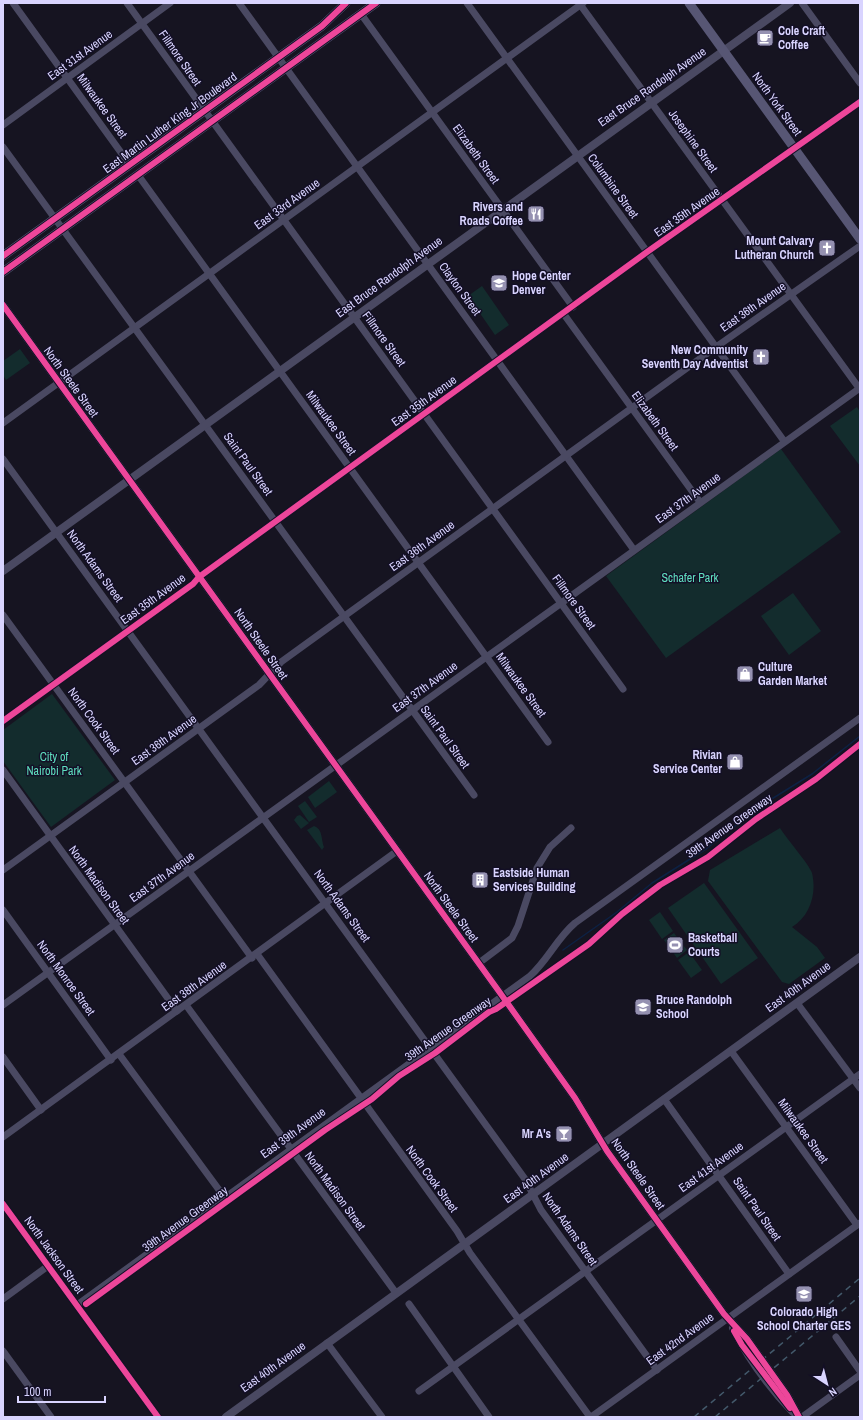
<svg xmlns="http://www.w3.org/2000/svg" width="863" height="1420" viewBox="0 0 863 1420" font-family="'Archivo Narrow',sans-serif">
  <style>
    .green { fill: #132c2d }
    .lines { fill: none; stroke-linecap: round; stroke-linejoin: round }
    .stream { stroke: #0d2144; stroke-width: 1.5 }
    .minor { stroke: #4a4962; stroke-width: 7 }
    .tertiary { stroke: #4a4962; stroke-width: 8 }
    .secondary { stroke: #575674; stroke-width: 9 }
    .rail { stroke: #43596b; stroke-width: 1.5; stroke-dasharray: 6 5; stroke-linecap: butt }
    .cycleway-casing { stroke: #130f26; stroke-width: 8 }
    .cycleway { stroke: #ed469a; stroke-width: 6 }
    .labels { text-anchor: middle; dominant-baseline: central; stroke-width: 3; stroke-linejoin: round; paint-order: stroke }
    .poi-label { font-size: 12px; font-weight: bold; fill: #d9d4ff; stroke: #130f26; text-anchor: start }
    .street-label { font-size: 12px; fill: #d9d4ff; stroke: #130f26 }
    .park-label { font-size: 12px; fill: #5fe0c0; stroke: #130f26 }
  </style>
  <rect width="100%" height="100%" fill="#161421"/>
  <!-- green -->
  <g class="green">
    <polygon points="482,286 509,325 495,335 468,296"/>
    <polygon points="20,349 30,363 6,380 3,375 3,361"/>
    <polygon points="857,407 860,412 860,466 830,426"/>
    <polygon points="781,449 841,532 666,658 606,576"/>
    <polygon points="793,593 821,631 789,655 761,616"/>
    <polygon points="52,694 115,780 51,827 3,761 3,730"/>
    <polygon points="329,781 337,792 315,808 308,797"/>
    <polygon points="305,801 317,817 309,822 298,806"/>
    <polygon points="300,815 309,823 301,829 294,820 297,816"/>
    <path d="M314,826C323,829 321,840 324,847L322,850L307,830Z"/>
    <path d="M780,828C786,838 809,864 812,873C817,894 810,916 792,927L817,947L825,958L789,984L782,982L708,881L710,870Z"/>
    <polygon points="704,883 758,958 721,984 668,908"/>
    <polygon points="660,912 673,931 662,939 649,920"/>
    <polygon points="674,933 687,950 677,958 664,940"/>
    <polygon points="689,952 702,970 691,978 678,960"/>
  </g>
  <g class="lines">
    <!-- stream -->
    <polyline class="stream" points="563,950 617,912 652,883 706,849 762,805 812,774 860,736"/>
    <!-- minor -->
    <g class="minor">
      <polyline points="13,3 130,165"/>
      <polyline points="127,3 623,689"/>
      <polyline points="239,3 634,550"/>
      <polyline points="467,3 784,441"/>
      <polyline points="579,3 859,388"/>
      <polyline points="802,3 860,83"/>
      <polyline points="361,14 573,307"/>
      <polyline points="3,125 170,3"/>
      <polyline points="3,147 474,795"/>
      <polyline points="138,175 548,742"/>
      <polyline points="563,313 700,502"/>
      <polyline points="3,423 583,3"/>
      <polyline points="3,459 525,1179 541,1210 657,1370"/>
      <polyline points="3,615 252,958"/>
      <polyline points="3,721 193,584 199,577 647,252 860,102"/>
      <polyline points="3,770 177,1011"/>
      <polyline points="3,870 259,685 281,662 716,347 860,246"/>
      <polyline points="3,910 111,1060"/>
      <polyline points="257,954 457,1231 470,1253 590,1417"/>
      <polyline points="479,963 512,938 518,926 537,868 550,847 571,828"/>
      <polyline points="797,1003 860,1088"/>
      <polyline points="3,1005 860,388"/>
      <polyline points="186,1005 396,1293"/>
      <polyline points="731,1051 857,1225"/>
      <polyline points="119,1054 225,1198"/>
      <polyline points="3,1057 41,1110"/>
      <polyline points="664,1099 789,1274"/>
      <polyline points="3,1137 397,851"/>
      <polyline points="3,1204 158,1417"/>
      <polyline points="3,1299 48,1266"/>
      <polyline points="409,1304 489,1417"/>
      <path d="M77,1305L530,976C548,960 557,938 575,923L860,718"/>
      <polyline points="836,1337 860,1371"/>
      <polyline points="327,1343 382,1417"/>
      <polyline points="3,1351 51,1417"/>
      <polyline points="419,1391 860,1074"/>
      <polyline points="591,1417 860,1223"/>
      <polyline points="802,1417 860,1375"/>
    </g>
    <!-- tertiary -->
    <g class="tertiary">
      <polyline points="3,305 498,990 575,1098 607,1151 724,1314 747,1339 787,1395 799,1417"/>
      <polyline points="3,571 790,3"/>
      <path d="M733,1328C748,1358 770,1388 793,1412"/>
      <polyline points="226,1417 860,957"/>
    </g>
    <!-- secondary -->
    <g class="secondary">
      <polyline points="689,3 860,239"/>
      <polyline points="3,256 322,26 346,3"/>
      <polyline points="3,272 376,3"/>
    </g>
    <!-- rail -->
    <g class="rail">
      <polyline points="694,1417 860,1278"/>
      <polyline points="715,1417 860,1296"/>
    </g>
    <!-- cycleway casing -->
    <g class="cycleway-casing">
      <g id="cycleway">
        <polyline points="3,256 322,26 346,3"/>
        <polyline points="3,272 376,3"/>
        <polyline points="3,305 498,990 575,1098 607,1151 724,1314 747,1339 787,1395 799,1417"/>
        <polyline points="3,721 193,584 199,577 647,252 860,102"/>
        <polyline points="3,1204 158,1417"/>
        <polyline points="86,1304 325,1130 372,1099 399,1076 435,1053 489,1012 496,1009 589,944 622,914 660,885 708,857 756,819 816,779 860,744"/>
        <polyline points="734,1331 742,1345 790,1408"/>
      </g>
    </g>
    <!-- cycleway -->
    <use href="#cycleway" class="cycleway"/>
  </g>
  <!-- icons -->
  <defs>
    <g id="cafe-square" transform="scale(0.9)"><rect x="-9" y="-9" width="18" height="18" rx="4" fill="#9591b1" stroke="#130f26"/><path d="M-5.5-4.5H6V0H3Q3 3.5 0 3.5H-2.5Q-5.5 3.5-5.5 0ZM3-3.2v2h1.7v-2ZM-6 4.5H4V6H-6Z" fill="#fff"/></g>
    <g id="restaurant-square" transform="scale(0.9)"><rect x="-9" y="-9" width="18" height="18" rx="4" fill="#9591b1" stroke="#130f26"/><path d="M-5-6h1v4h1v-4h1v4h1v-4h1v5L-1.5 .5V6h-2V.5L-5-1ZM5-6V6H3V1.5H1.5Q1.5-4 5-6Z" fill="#fff"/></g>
    <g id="church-square" transform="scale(0.9)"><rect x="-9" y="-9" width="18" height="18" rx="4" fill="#9591b1" stroke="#130f26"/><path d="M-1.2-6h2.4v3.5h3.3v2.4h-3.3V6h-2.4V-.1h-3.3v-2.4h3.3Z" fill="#fff"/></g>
    <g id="school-square" transform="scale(0.9)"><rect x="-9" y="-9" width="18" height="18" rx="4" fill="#9591b1" stroke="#130f26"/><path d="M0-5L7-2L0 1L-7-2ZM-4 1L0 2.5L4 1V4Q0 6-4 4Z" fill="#fff"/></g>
    <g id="shop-square" transform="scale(0.9)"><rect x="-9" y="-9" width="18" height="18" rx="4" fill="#9591b1" stroke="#130f26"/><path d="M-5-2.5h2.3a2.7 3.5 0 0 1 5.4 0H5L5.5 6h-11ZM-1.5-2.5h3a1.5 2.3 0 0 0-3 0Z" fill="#fff"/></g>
    <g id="building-square" transform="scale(0.9)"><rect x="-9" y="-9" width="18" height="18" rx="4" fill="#9591b1" stroke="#130f26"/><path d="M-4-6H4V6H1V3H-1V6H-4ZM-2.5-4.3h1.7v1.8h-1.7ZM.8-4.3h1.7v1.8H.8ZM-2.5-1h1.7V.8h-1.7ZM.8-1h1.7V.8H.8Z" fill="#fff"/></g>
    <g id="stadium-square" transform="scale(0.9)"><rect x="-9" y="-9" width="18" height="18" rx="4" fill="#9591b1" stroke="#130f26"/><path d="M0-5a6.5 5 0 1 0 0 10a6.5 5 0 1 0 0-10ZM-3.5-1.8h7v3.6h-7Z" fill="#fff"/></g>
    <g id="bar-square" transform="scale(0.9)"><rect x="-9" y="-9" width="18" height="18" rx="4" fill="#9591b1" stroke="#130f26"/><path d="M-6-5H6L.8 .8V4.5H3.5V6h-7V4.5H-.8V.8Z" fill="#fff"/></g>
  </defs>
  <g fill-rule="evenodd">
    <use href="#cafe-square" x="765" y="38"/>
    <use href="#restaurant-square" x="536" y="214"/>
    <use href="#church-square" x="827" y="248"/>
    <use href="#school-square" x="499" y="283"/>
    <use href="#church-square" x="761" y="357"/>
    <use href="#shop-square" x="745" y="674"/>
    <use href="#shop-square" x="735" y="762"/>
    <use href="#building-square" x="480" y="880"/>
    <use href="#stadium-square" x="675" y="945"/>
    <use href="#school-square" x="643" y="1007"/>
    <use href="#bar-square" x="564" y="1134"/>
    <use href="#school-square" x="804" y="1294"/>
  </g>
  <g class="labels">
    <!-- poi labels -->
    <g class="poi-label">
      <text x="778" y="31">Cole Craft<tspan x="778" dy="14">Coffee</tspan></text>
      <text x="523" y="207" text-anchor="end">Rivers and<tspan x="523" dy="14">Roads Coffee</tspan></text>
      <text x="814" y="241" text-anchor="end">Mount Calvary<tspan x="814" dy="14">Lutheran Church</tspan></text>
      <text x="512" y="276">Hope Center<tspan x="512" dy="14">Denver</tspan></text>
      <text x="748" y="350" text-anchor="end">New Community<tspan x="748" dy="14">Seventh Day Adventist</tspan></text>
      <text x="758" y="667">Culture<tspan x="758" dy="14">Garden Market</tspan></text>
      <text x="722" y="755" text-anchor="end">Rivian<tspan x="722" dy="14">Service Center</tspan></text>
      <text x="493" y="873">Eastside Human<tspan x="493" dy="14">Services Building</tspan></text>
      <text x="688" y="938">Basketball<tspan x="688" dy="14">Courts</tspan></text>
      <text x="656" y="1000">Bruce Randolph<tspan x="656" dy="14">School</tspan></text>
      <text x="551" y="1134" text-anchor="end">Mr A's</text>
      <text x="804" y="1312" text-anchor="middle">Colorado High<tspan x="804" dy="14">School Charter GES</tspan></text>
    </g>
    <!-- street labels -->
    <g class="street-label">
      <text transform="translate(80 55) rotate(-36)">East 31st Avenue</text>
      <text transform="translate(180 58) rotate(55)">Fillmore Street</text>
      <text transform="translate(652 87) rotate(-35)">East Bruce Randolph Avenue</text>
      <text transform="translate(777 104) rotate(54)">North York Street</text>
      <text transform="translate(102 106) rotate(54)">Milwaukee Street</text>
      <text transform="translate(170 123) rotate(-36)">East Martin Luther King Jr Boulevard</text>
      <text transform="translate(693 141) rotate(54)">Josephine Street</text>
      <text transform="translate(476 154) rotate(54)">Elizabeth Street</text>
      <text transform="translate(613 186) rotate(54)">Columbine Street</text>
      <text transform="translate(287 204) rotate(-36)">East 33rd Avenue</text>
      <text transform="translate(687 212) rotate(-35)">East 35th Avenue</text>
      <text transform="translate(389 277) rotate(-36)">East Bruce Randolph Avenue</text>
      <text transform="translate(460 289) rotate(54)">Clayton Street</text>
      <text transform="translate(753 307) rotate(-35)">East 36th Avenue</text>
      <text transform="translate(384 339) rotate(54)">Fillmore Street</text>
      <text transform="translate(71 382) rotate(54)">North Steele Street</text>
      <text transform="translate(424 401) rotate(-36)">East 35th Avenue</text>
      <text transform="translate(655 421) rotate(54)">Elizabeth Street</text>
      <text transform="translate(331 423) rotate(54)">Milwaukee Street</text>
      <text transform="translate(248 464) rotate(54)">Saint Paul Street</text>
      <text transform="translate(688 498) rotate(-36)">East 37th Avenue</text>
      <text transform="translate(422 546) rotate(-36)">East 36th Avenue</text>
      <text transform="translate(95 566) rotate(54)">North Adams Street</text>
      <text transform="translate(153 599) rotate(-36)">East 35th Avenue</text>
      <text transform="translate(574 602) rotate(54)">Fillmore Street</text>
      <text transform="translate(261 644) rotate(55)">North Steele Street</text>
      <text transform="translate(521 685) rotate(54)">Milwaukee Street</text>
      <text transform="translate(425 687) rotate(-36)">East 37th Avenue</text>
      <text transform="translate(94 721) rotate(54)">North Cook Street</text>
      <text transform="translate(445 737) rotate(54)">Saint Paul Street</text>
      <text transform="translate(164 740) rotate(-36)">East 36th Avenue</text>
      <text transform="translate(729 826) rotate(-35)">39th Avenue Greenway</text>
      <text transform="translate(162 877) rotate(-36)">East 37th Avenue</text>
      <text transform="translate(99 885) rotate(54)">North Madison Street</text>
      <text transform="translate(342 906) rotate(54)">North Adams Street</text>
      <text transform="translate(451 907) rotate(54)">North Steele Street</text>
      <text transform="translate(66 978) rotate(54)">North Monroe Street</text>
      <text transform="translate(194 986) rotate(-36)">East 38th Avenue</text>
      <text transform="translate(798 987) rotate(-36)">East 40th Avenue</text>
      <text transform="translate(448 1029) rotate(-35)">39th Avenue Greenway</text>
      <text transform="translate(803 1131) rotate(54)">Milwaukee Street</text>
      <text transform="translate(293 1133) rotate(-36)">East 39th Avenue</text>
      <text transform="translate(711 1167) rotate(-36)">East 41st Avenue</text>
      <text transform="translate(638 1174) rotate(55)">North Steele Street</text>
      <text transform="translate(536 1178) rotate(-36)">East 40th Avenue</text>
      <text transform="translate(432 1179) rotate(54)">North Cook Street</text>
      <text transform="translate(335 1191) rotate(54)">North Madison Street</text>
      <text transform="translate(757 1209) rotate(55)">Saint Paul Street</text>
      <text transform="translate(185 1219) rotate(-36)">39th Avenue Greenway</text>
      <text transform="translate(570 1229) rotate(55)">North Adams Street</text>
      <text transform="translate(54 1255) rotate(54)">North Jackson Street</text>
      <text transform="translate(680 1339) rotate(-36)">East 42nd Avenue</text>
      <text transform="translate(273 1367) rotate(-36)">East 40th Avenue</text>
    </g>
    <!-- park labels -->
    <g class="park-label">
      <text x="690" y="578">Schafer Park</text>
      <text x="54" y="757">City of<tspan x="54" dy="14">Nairobi Park</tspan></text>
    </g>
  </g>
  <!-- border -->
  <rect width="863" height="1420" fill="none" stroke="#d9d4ff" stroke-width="8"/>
  <!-- north arrow -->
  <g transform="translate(827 1384) rotate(144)" stroke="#130f26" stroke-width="3" paint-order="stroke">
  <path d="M0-3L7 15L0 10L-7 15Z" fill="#d9d4ff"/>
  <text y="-6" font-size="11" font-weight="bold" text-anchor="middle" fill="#d9d4ff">N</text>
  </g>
  <!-- scale -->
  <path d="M18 1396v6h87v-6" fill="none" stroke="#d9d4ff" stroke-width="2"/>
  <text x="24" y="1396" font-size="12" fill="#d9d4ff" stroke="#130f26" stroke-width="3" paint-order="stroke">100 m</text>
</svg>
